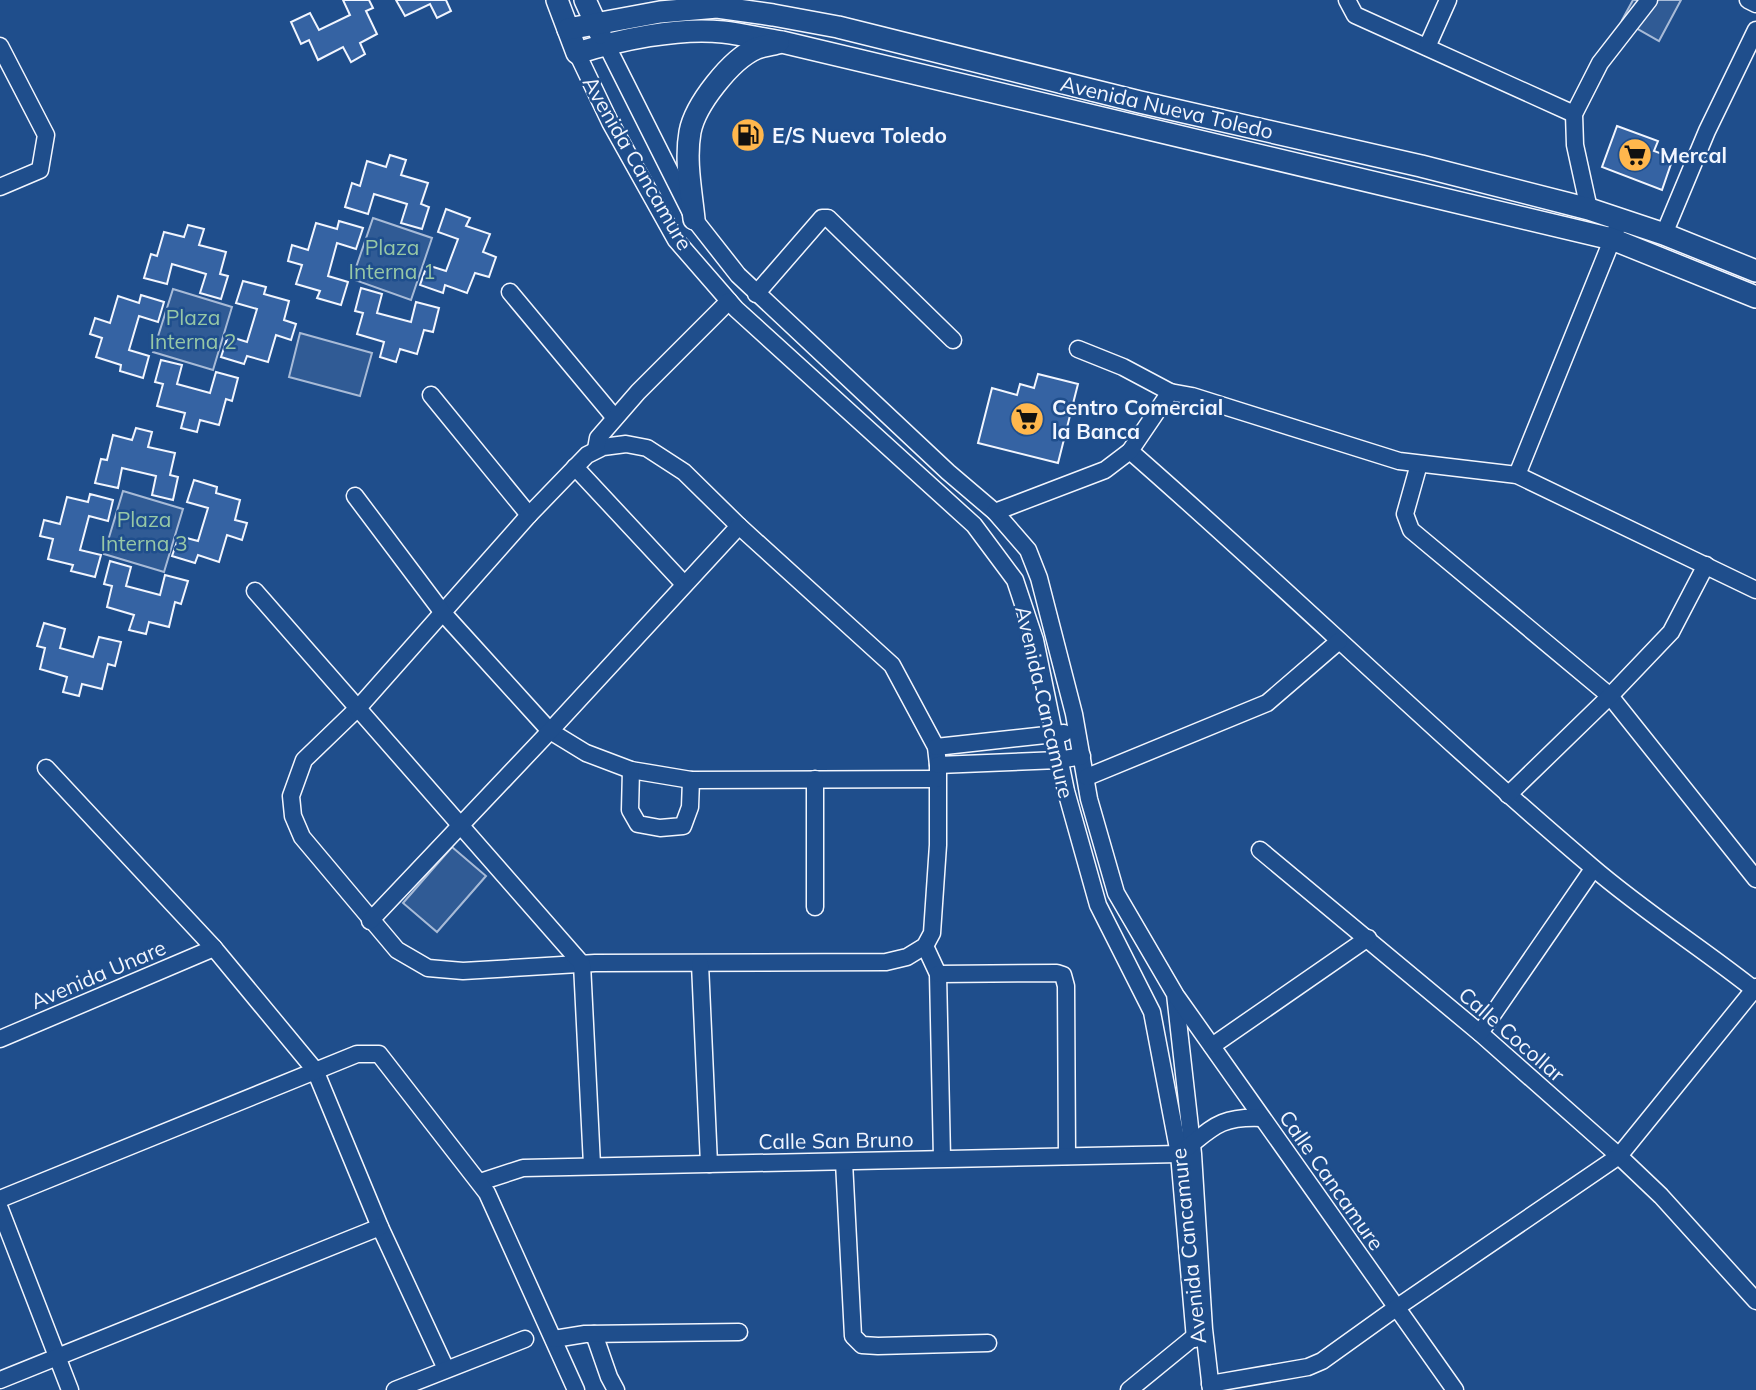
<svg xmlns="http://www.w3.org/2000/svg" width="1756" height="1390" viewBox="0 0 1756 1390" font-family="Mulish,sans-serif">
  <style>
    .built { fill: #305b95; stroke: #a8bbd7; stroke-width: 2 }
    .building { fill: #3563a3; stroke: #f2f6ff; stroke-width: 2 }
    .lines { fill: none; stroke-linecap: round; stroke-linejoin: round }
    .street-casing { stroke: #f2f6ff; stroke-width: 19 }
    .secondary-casing { stroke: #f2f6ff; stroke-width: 24 }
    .street { stroke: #1f4e8c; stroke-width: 16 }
    .secondary { stroke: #1f4e8c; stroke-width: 21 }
    .labels { text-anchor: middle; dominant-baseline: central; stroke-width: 5; stroke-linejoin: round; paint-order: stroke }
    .street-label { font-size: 21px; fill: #f2f6ff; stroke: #1f4e8c }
    .poi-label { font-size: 21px; font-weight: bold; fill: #f2f6ff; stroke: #1f4e8c; text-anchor: start }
    .park-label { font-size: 21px; fill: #97c8a6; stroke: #1f4e8c }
  </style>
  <rect width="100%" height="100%" fill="#1f4e8c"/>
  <!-- built -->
  <g class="built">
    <polygon points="1633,0 1681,0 1659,41 1622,20"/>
    <polygon points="373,218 432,238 411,300 352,279"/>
    <polygon points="173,289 232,307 213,370 153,352"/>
    <polygon points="300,333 372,353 360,396 289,377"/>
    <polygon points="123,491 183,509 164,572 104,554"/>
    <polygon points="452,847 486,876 437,932 403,903"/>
  </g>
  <!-- building -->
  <g class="building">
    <polygon points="343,0 369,0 373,8 366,11 377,34 360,43 365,54 351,62 343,47 318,60 309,40 301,44 291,22 310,13 319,30 350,15"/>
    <polygon points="396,0 446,0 451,11 437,18 430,4 405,16"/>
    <polygon points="1617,126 1658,141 1654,151 1673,158 1662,190 1602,167"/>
    <polygon points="390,155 406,160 401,175 428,183 421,204 429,207 422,229 401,223 407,204 374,194 368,214 345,207 352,183 360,186 367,161 386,167"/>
    <polygon points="446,209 470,218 466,226 490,234 483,252 496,257 489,277 475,273 467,293 445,285 443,293 420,285 427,265 446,271 458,239 438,232"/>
    <polygon points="339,221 363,228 356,249 337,243 328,276 348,282 341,305 317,298 320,291 296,284 302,265 288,261 292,245 308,250 316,223 337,229"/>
    <polygon points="188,225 204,229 199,245 226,252 220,274 228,276 221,299 200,293 206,274 172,264 167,284 144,278 151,254 157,256 164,232 184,237"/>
    <polygon points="243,281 266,287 264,294 289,301 284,320 296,324 291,340 276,335 268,362 247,356 244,364 221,357 228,336 247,342 257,309 236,303"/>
    <polygon points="361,288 382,294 377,313 411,322 416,302 439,308 433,332 424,330 417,354 400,349 396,362 380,357 384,342 357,334 363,313 355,311"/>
    <polygon points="141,295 164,302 158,322 139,316 129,350 149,356 143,378 120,371 121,365 96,357 102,338 90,334 95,318 110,323 118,296 139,303"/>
    <polygon points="161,360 182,365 177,384 210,393 216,372 238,378 232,401 226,399 219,425 200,420 197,432 181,428 185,413 157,406 163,384 155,382"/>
    <polygon points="1038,374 1078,384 1058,463 978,443 992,388 1017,395 1020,384 1034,388"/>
    <polygon points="136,428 152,432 148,447 175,453 170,475 178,477 173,500 152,495 156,476 122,468 118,488 95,483 101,459 107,460 113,435 132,440"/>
    <polygon points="194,480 217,487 216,493 240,500 235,520 247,523 242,540 227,535 219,562 198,555 195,563 172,556 179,536 198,541 208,508 187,502"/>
    <polygon points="90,494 113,500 108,521 89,516 80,550 101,555 95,577 71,571 73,565 48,559 53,539 40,536 44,520 60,524 67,497 88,502"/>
    <polygon points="110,561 131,567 126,586 160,595 165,575 188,581 181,604 175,602 169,627 149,622 146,634 129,630 134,615 107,607 112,586 104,584"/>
    <polygon points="44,623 65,629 60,648 93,657 99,637 121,642 115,666 108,664 102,689 82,684 79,696 63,692 67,677 40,669 45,648 37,646"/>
  </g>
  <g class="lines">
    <!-- street casing -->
    <g class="street-casing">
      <g id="street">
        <polyline points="1347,0 1355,15 1574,114"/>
        <polyline points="1748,0 1756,4"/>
        <polyline points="606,44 694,219 738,275 948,472 995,512 1028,550 1039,578 1074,714 1089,799 1116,893 1175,994 1193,1154 1204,1329 1211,1390"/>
        <polyline points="0,46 46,135 40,170 0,187"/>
        <polyline points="1427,47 1448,0"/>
        <polyline points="577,53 610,122 676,240 736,309 974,525 1015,580 1035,640 1066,791 1098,905 1152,1012 1179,1154 1195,1339"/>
        <polyline points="1589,209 1575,145 1574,114 1600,63 1649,0"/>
        <polyline points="1664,234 1707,131 1756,30"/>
        <polyline points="510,292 615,418"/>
        <polyline points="756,294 822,218 828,218 953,340"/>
        <polyline points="1078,349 1123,367 1170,392"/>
        <polyline points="431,395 529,515"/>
        <polygon points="626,444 647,448 684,472 739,526 892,665 936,747 938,765 938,845 932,933 925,946 907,957 886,962 595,963 463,971 428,968 397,950 302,837 293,816 291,796 304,760 359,707 529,515 587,455 603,447"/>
        <polyline points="596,449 598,438 638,392 729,301"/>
        <path d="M1130,451C1286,587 1433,732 1591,866C1643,911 1702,948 1756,991"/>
        <polyline points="1419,464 1405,514 1411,530 1610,696 1756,879"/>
        <polyline points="575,467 684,584"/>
        <polyline points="1517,475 1616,230"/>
        <polyline points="355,496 443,613 550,731 586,753 631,770 691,780 937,779"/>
        <polyline points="995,512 1105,470 1130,451 1170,392 1192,396 1399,461 1517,475 1756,590"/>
        <polyline points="255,591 582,964 592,1165"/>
        <polyline points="936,747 1064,733"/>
        <polyline points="938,765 1059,760 1082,756"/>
        <polyline points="46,768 214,948 315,1070 380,1227 446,1369"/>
        <polyline points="631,770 630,810 638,824 660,828 683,826 690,807 691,780"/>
        <polyline points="1087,777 1267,703 1339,641"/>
        <polyline points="1508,795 1610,696 1671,632 1706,565"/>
        <polyline points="1260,850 1480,1033 1619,1156 1661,1196 1756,1301"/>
        <polyline points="815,907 815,779"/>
        <polyline points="370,921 550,731 739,526"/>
        <polyline points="925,946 938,974 942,1158"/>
        <polyline points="700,964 709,1164"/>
        <polyline points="938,974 1057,973 1063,975 1066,986 1067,1156"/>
        <polyline points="1177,997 1455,1390"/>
        <polyline points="1480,1033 1593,869"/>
        <polyline points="0,1039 214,948"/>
        <polyline points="1212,1046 1368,938"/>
        <polyline points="844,1162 853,1336 862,1345 878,1346 988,1343"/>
        <path d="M480,1182L523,1168L1179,1154C1212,1129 1217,1116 1262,1118"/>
        <polyline points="0,1199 357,1054 379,1054 487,1193 576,1390"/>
        <polyline points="0,1209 70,1390"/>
        <polyline points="594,1334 609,1377 616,1390"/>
        <polyline points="554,1339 585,1334 739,1332"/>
        <polyline points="0,1380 380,1227"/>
        <polyline points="1210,1384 1308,1367 1322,1361 1396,1308 1619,1156 1756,987"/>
        <polyline points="395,1390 525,1339"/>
        <polyline points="1129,1390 1200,1332"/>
      </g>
    </g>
    <!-- secondary casing -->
    <g class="secondary-casing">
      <g id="secondary">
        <path d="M557,0L577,53C619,40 678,27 723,32C742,34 762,39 782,42L1612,239L1756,297"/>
        <polyline points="585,0 600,33"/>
        <polyline points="568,29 660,12 717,7 773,15 838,27 1140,102 1421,166 1589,209 1664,234 1756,271"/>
        <path d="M694,219C691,190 685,160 690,132C695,105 731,59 757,48C763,46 771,45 778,43"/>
      </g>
    </g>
    <!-- street -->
    <use href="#street" class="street"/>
    <!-- secondary -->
    <use href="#secondary" class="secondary"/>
  </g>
  <!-- icons -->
  <defs>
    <g id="fuel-disc" transform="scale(1.75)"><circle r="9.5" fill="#ffb74d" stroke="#1f4e8c"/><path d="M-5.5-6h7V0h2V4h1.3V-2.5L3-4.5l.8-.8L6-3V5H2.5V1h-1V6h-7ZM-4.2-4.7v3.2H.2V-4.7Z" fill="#111"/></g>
    <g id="supermarket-disc" transform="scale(1.75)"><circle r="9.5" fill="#ffb74d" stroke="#1f4e8c"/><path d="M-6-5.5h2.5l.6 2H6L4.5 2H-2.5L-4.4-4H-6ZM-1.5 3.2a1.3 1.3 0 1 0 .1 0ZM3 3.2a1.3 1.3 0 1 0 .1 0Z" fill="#111"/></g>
  </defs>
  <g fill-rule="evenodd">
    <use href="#fuel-disc" x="748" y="135"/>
    <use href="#supermarket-disc" x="1635" y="155"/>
    <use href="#supermarket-disc" x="1027" y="419"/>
  </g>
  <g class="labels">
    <!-- street labels -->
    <g class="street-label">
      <text transform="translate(1167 107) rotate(13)">Avenida Nueva Toledo</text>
      <text transform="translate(638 163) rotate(60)">Avenida Cancamure</text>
      <text transform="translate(1045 702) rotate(77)">Avenida Cancamure</text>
      <text transform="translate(98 974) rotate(-23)">Avenida Unare</text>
      <text transform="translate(1512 1034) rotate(41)">Calle Cocollar</text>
      <text transform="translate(836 1140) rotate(-1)">Calle San Bruno</text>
      <text transform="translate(1332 1180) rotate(55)">Calle Cancamure</text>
      <text transform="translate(1188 1246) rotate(-96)">Avenida Cancamure</text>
    </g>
    <!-- poi labels -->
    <g class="poi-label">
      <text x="772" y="135">E/S Nueva Toledo</text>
      <text x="1660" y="155">Mercal</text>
      <text x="1052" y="407">Centro Comercial<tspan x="1052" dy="24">la Banca</tspan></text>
    </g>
    <!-- park labels -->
    <g class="park-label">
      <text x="392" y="247">Plaza<tspan x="392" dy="24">Interna 1</tspan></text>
      <text x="193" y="317">Plaza<tspan x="193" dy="24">Interna 2</tspan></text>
      <text x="144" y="519">Plaza<tspan x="144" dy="24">Interna 3</tspan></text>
    </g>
  </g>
</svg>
